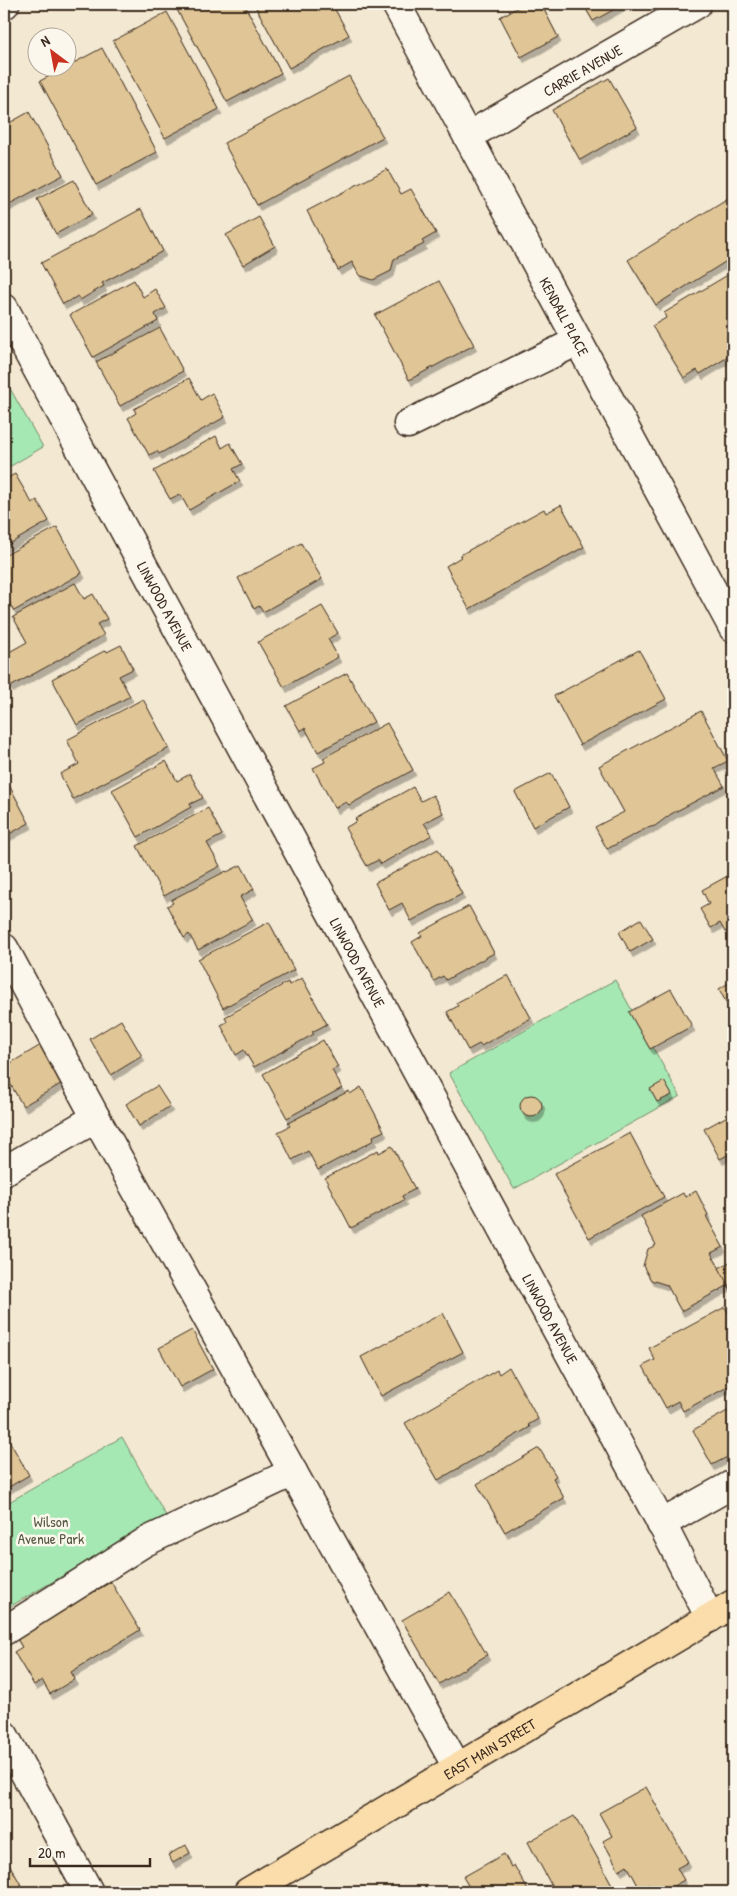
<svg xmlns="http://www.w3.org/2000/svg" width="737" height="1896" viewBox="0 0 737 1896" font-family="'Patrick Hand',sans-serif">
  <style>
    .green { fill: #a6e8b3; stroke: #708968 }
    .building { fill: #e0c696; stroke: #3b2a1e; filter: url(#shadow) }
    .lines { fill: none; stroke-linecap: round; stroke-linejoin: round }
    .minor-casing { stroke: #3b2a1e; stroke-width: 31 }
    .major-casing { stroke: #3b2a1e; stroke-width: 31 }
    .minor { stroke: #fbf7ec; stroke-width: 28 }
    .major { stroke: #faddab; stroke-width: 28 }
    .labels { text-anchor: middle; dominant-baseline: central; stroke-width: 5; stroke-linejoin: round; paint-order: stroke }
    .street-label { font-size: 15px; fill: #3b2a1e; stroke: #fbf7ec }
    .park-label { font-size: 15px; fill: #565a43; stroke: #fbf7ec }
  </style>
  <defs>
    <filter id="shadow"><feDropShadow dx="3" dy="5.5" stdDeviation="0" flood-color="#0004"/></filter>
  </defs>
  <rect width="100%" height="100%" fill="#f3e8d2"/>
  <filter id="ink" filterUnits="userSpaceOnUse"><feTurbulence type="fractalNoise" baseFrequency=".02" numOctaves="2"/><feDisplacementMap in="SourceGraphic" scale="10" xChannelSelector="R" yChannelSelector="G"/><feConvolveMatrix kernelMatrix="1 2 1 2 8 2 1 2 1" color-interpolation-filters="sRGB"/></filter>
  <g filter="url(#ink)">
    <!-- green -->
    <g class="green">
      <polygon points="4,378 43,447 4,470"/>
      <polygon points="615,980 680,1096 514,1189 449,1073"/>
      <polygon points="122,1437 166,1516 4,1610 4,1505"/>
    </g>
    <!-- building -->
    <g class="building">
      <polygon points="178,4 244,4 281,73 227,102 175,6"/>
      <polygon points="254,4 332,4 349,35 289,68"/>
      <polygon points="524,4 541,4 558,37 521,57 500,17"/>
      <polygon points="583,4 624,4 593,21"/>
      <polygon points="167,12 219,109 165,138 113,41"/>
      <polygon points="102,48 157,152 96,185 40,81"/>
      <polygon points="349,76 383,137 257,205 224,143"/>
      <polygon points="609,78 637,127 580,160 552,110"/>
      <polygon points="29,112 63,175 4,207 4,126"/>
      <polygon points="387,169 401,194 411,189 436,233 422,241 424,244 394,259 391,271 373,280 359,275 352,262 338,270 307,211"/>
      <polygon points="74,180 92,214 56,234 37,199"/>
      <polygon points="733,195 733,257 656,305 628,260"/>
      <polygon points="141,209 163,251 102,283 104,286 80,300 78,296 63,304 41,263"/>
      <polygon points="259,217 275,246 243,265 226,235"/>
      <polygon points="731,273 733,276 733,354 700,374 697,370 684,378 652,326 666,318 664,313"/>
      <polygon points="134,280 143,297 155,289 166,308 155,314 158,321 93,357 70,315"/>
      <polygon points="439,281 474,345 409,380 375,315"/>
      <polygon points="160,328 183,371 120,406 96,362"/>
      <polygon points="189,378 201,400 212,393 225,417 159,454 157,451 149,455 128,418 136,413 134,409"/>
      <polygon points="216,436 222,448 230,443 242,464 233,469 240,481 189,510 180,494 170,499 154,471"/>
      <polygon points="15,474 32,503 37,500 49,521 4,547 4,480"/>
      <polygon points="561,505 584,547 469,609 446,566 461,557 460,555 544,509 546,513"/>
      <polygon points="57,527 82,573 14,611 4,593 4,556"/>
      <polygon points="301,543 322,579 263,612 259,606 254,609 238,578"/>
      <polygon points="75,583 84,599 93,594 107,619 97,624 104,635 10,687 4,675 4,655 27,642 13,617"/>
      <polygon points="322,606 338,633 328,639 338,657 284,687 258,642"/>
      <polygon points="121,645 133,669 119,676 130,696 77,725 52,679 106,650 107,652"/>
      <polygon points="639,650 666,699 580,745 554,696"/>
      <polygon points="347,673 374,722 318,752 305,728 300,731 286,706"/>
      <polygon points="143,699 169,748 73,799 60,774 79,764 67,740"/>
      <polygon points="701,711 728,761 714,768 724,786 671,814 655,826 647,828 607,849 595,827 624,812 599,766"/>
      <polygon points="387,723 413,770 349,805 346,802 335,808 313,768 325,762 323,758"/>
      <polygon points="166,761 177,781 190,774 203,798 190,804 191,807 138,837 112,790"/>
      <polygon points="551,773 569,807 533,827 515,792"/>
      <polygon points="10,787 29,823 4,837 4,791"/>
      <polygon points="413,787 421,801 433,795 443,813 424,823 432,835 381,864 378,860 367,866 345,828 357,821 355,819"/>
      <polygon points="208,808 222,835 207,843 220,866 164,896 137,846"/>
      <polygon points="438,849 462,894 411,921 402,903 389,910 375,883"/>
      <polygon points="241,865 254,889 240,897 253,920 198,950 189,934 184,938 167,906 173,903 171,900 226,871 227,872"/>
      <polygon points="733,873 733,928 725,932 720,923 711,928 700,909 709,904 702,890"/>
      <polygon points="469,906 494,953 446,980 443,976 434,981 412,942 422,936 420,933"/>
      <polygon points="641,919 653,939 630,952 619,932"/>
      <polygon points="269,922 294,970 223,1008 198,959"/>
      <polygon points="508,975 531,1018 481,1046 479,1044 468,1050 447,1012 458,1006 456,1003"/>
      <polygon points="302,978 327,1024 312,1032 314,1034 254,1067 244,1050 236,1055 221,1025 227,1022 225,1017 288,982 289,985"/>
      <polygon points="733,980 733,1015 719,989"/>
      <polygon points="671,989 692,1026 650,1049 629,1012"/>
      <polygon points="121,1020 142,1056 111,1075 90,1039"/>
      <polygon points="323,1040 338,1067 332,1070 342,1088 287,1118 263,1074"/>
      <polygon points="41,1045 64,1082 23,1106 4,1073 4,1067"/>
      <polygon points="664,1081 672,1095 657,1102 650,1089"/>
      <polygon points="157,1086 170,1106 139,1126 126,1104"/>
      <polygon points="361,1087 384,1131 373,1136 374,1140 318,1170 308,1151 292,1160 278,1132 290,1126 288,1123 349,1091 350,1094"/>
      <circle cx="531" cy="1106" r="11"/>
      <polygon points="733,1113 733,1152 720,1159 704,1129"/>
      <polygon points="630,1133 664,1197 589,1238 554,1174"/>
      <polygon points="392,1146 415,1189 402,1196 404,1200 351,1228 325,1178 378,1150 379,1153"/>
      <polygon points="696,1191 708,1215 706,1216 723,1247 711,1253 729,1285 681,1311 667,1285 651,1280 643,1266 648,1249 656,1245 641,1216 683,1193 685,1197"/>
      <polygon points="733,1260 733,1294 719,1268"/>
      <polygon points="725,1307 733,1321 733,1384 683,1411 678,1401 666,1408 643,1366 655,1360 649,1348"/>
      <polygon points="443,1313 463,1352 381,1396 361,1357"/>
      <polygon points="192,1330 213,1369 180,1387 159,1348"/>
      <polygon points="509,1367 538,1419 528,1425 530,1427 438,1480 405,1423 497,1370 499,1374"/>
      <polygon points="733,1408 733,1454 712,1465 693,1430"/>
      <polygon points="7,1437 29,1475 4,1490 4,1439"/>
      <polygon points="539,1448 556,1476 553,1478 564,1498 505,1532 477,1484"/>
      <polygon points="111,1582 140,1630 71,1672 75,1679 50,1694 42,1680 34,1685 14,1652 22,1647 14,1634 42,1622"/>
      <polygon points="450,1592 487,1655 439,1684 402,1620"/>
      <polygon points="646,1787 688,1862 677,1868 684,1880 663,1892 653,1892 648,1884 640,1889 627,1865 619,1870 603,1841 612,1836 599,1813"/>
      <polygon points="574,1816 581,1828 616,1892 555,1892 528,1842"/>
      <polygon points="186,1845 190,1853 173,1863 168,1855"/>
      <polygon points="504,1854 511,1867 514,1865 529,1892 469,1892 471,1890 463,1877"/>
      <polygon points="4,1855 25,1892 4,1892"/>
    </g>
    <g class="lines">
      <!-- minor casing -->
      <g class="minor-casing">
        <g id="minor">
          <polyline points="4,4 5,4"/>
          <path id="s1" d="M396,4L733,628"/>
          <path id="s2" d="M468,136L697,4"/>
          <path id="s3" d="M4,308L666,1532L710,1618"/>
          <polyline points="408,424 578,341"/>
          <polyline points="4,948 96,1118 457,1767"/>
          <polyline points="4,1171 96,1118"/>
          <polyline points="661,1524 733,1484"/>
          <polyline points="4,1631 145,1542 293,1472"/>
          <polyline points="4,1735 89,1892"/>
        </g>
      </g>
      <!-- major casing -->
      <g class="major-casing">
        <g id="major">
          <path id="s4" d="M248,1892L733,1604"/>
        </g>
      </g>
      <!-- minor -->
      <use href="#minor" class="minor"/>
      <!-- major -->
      <use href="#major" class="major"/>
    </g>
  </g>
  <g class="labels">
    <!-- street labels -->
    <g class="street-label">
      <text stroke="none"><textPath href="#s2" startOffset="132">CARRIE AVENUE</textPath></text>
      <text stroke="none"><textPath href="#s1" startOffset="355">KENDALL PLACE</textPath></text>
      <text stroke="none"><textPath href="#s3" startOffset="339">LINWOOD AVENUE</textPath></text>
      <text stroke="none"><textPath href="#s3" startOffset="744">LINWOOD AVENUE</textPath></text>
      <text stroke="none"><textPath href="#s3" startOffset="1149">LINWOOD AVENUE</textPath></text>
      <text stroke="none"><textPath href="#s4" startOffset="281">EAST MAIN STREET</textPath></text>
    </g>
    <!-- park labels -->
    <g class="park-label">
      <text x="51" y="1521">Wilson<tspan x="51" dy="17">Avenue Park</tspan></text>
    </g>
  </g>
  <!-- margin -->
  <rect width="737" height="1896" fill="none" stroke="#fbf7ec" stroke-width="20"/>
  <rect x="10" y="10" width="717" height="1876" fill="none" stroke="#3b2a1e" stroke-width="2" filter="url(#ink)"/>
  <!-- north arrow -->
  <g transform="translate(52 52) rotate(328)"><circle r="24" fill="#fbf7ec" stroke="#aea59a"/>
  <path d="M0-4L9 19L0 12L-9 19Z" fill="#c8321e"/>
  <text y="-8" font-size="14" font-weight="bold" text-anchor="middle" fill="#3b2a1e">N</text>
  </g>
  <!-- scale -->
  <path d="M30 1858v8h120v-8" fill="none" stroke="#3b2a1e" stroke-width="2.5"/>
  <text x="38" y="1858" font-size="15" fill="#3b2a1e" stroke="#fbf7ec" stroke-width="4" paint-order="stroke">20 m</text>
</svg>
